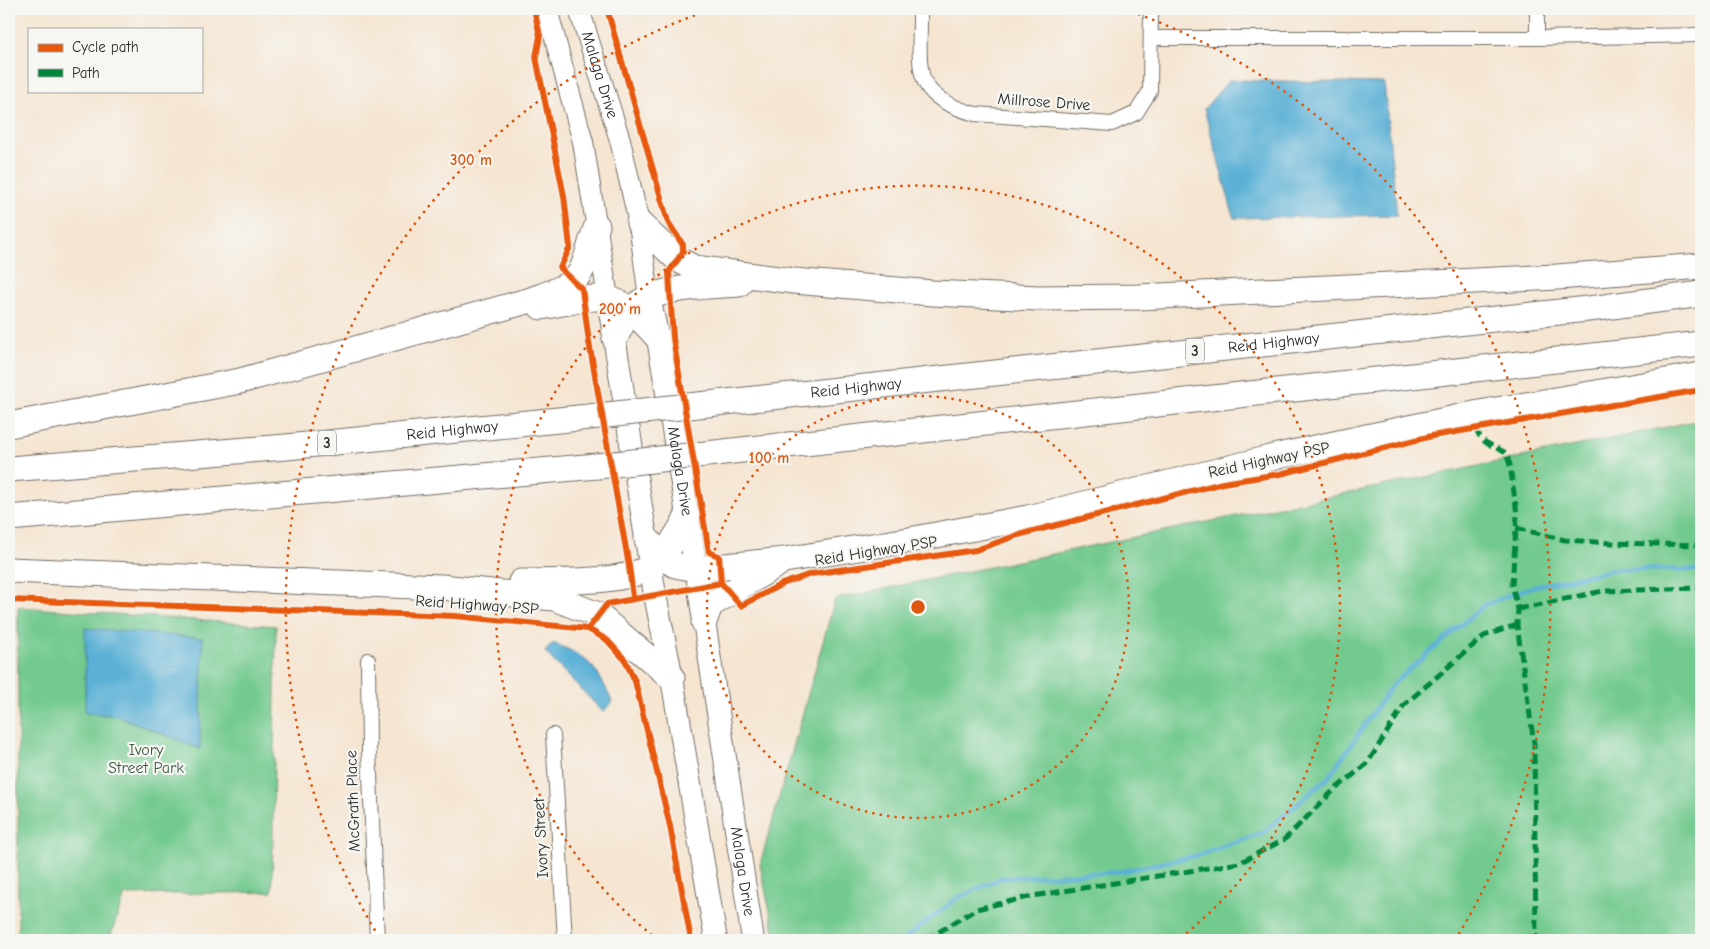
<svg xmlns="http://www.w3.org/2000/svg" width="1710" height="949" viewBox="0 0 1710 949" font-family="'Comic Neue',sans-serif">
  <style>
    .green { fill: #73ca8f; stroke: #4f7a5d }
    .water { fill: #5ab0d6; stroke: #426e80 }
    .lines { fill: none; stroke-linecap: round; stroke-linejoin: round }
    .stream { stroke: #5ab0d6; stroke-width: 4.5 }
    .street-casing { stroke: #726c65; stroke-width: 16 }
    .secondary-casing { stroke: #726c65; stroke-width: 22 }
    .primary-casing { stroke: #726c65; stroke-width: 24 }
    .highway-casing { stroke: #726c65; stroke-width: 27 }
    .street { stroke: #fff; stroke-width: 14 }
    .secondary { stroke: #fff; stroke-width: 20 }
    .primary { stroke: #fff; stroke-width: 22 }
    .highway { stroke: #fff; stroke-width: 25 }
    .highway-bridge-casing { stroke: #726c65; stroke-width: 27; stroke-linecap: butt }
    .highway-bridge { stroke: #fff; stroke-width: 25 }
    .quiet { stroke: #00873e; stroke-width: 5; stroke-dasharray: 10 5; stroke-linecap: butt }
    .cycleway-casing { stroke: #f6f6f2; stroke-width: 9 }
    .cycleway { stroke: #e8590c; stroke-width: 6 }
    .ring { fill: none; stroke: #df570e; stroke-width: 2.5; stroke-dasharray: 2.5 5 }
    .labels { text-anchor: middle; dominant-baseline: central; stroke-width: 4.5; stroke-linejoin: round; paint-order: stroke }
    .shield { fill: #f6f6f2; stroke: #686867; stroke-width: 1 }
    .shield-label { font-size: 15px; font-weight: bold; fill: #2b2b2b }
    .street-label { font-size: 16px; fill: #2b2b2b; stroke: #f6f6f2 }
    .park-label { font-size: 16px; fill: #415b49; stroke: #f6f6f2 }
    .centre { fill: #df570e; stroke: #f6f6f2; stroke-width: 2.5 }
    .ring-label { font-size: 15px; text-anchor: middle; font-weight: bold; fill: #df570e; stroke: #f6f6f2; stroke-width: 4.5; stroke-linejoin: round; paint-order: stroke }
  </style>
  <rect width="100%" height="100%" fill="#f6f6f2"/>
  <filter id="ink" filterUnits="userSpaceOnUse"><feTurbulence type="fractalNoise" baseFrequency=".02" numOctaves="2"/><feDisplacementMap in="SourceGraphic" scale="10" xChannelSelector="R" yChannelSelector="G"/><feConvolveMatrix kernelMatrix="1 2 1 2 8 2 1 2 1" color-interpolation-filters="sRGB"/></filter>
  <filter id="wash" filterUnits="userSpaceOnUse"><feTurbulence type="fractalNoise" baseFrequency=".0096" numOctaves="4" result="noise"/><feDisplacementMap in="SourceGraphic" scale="20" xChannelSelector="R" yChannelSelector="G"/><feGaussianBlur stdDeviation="1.12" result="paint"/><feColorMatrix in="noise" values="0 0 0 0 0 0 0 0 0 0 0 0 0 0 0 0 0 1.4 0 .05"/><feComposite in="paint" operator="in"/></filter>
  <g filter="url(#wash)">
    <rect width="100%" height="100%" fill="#f5e5d1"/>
    <!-- green -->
    <g class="green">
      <polygon points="1701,420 1701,940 776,940 760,865 835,599"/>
      <polygon points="18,607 276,626 272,892 125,895 109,940 18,940"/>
    </g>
    <!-- water -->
    <g class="water">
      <polygon points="1229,80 1384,83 1397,215 1234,218 1204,109"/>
      <polygon points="85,628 203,638 200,749 118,716 85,713"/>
      <path d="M553,643C588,656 598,668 612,702L603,712L545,652Z"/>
    </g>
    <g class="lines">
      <!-- stream -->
      <polyline class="stream" points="903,940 957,898 1001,878 1117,872 1195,856 1264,832 1328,778 1393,684 1484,605 1534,586 1617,569 1701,570"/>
    </g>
  </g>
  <g filter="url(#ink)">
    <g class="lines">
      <!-- street casing -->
      <g class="street-casing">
        <g id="street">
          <path d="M920,9C921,68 908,95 975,114L1112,124L1136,113L1150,91L1151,9"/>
          <polyline points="1537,9 1537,38"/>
          <polyline points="1151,38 1537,38 1701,35"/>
          <polyline points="368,660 369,751 377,940"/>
          <polyline points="553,735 565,940"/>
        </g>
      </g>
      <!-- secondary casing -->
      <g class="secondary-casing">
        <g id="secondary">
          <polyline points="547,9 583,142 608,298"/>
          <path id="s1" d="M579,9L620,140L639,223L649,298"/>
        </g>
      </g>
      <!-- primary casing -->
      <g class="primary-casing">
        <g id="primary">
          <polyline points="608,298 655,595 672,678 716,940"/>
          <path id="s2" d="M649,298L658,338L696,569L753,940"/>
        </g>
      </g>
      <!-- highway casing -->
      <g class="highway-casing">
        <g id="highway">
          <polyline points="639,223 677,259 694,268 794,281 932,293 1038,298 1139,297 1557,277 1701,266"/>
          <path d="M541,307C605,296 611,285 658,338"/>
          <path d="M615,338C620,329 624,319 630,311C649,286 710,286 739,284"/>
          <path id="s3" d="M689,406L1597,308L1701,294"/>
          <path d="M9,425L240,381L531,300C546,294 573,287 581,271C588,257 591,240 597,226"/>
          <polyline points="697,455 1701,344"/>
          <path id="s4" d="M9,469L286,447L589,417"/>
          <polyline points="9,518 597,466"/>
          <polyline points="647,539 661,556 675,565 696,569 784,560 909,540 1028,518 1278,456 1479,413 1701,375"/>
          <polyline points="9,570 441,587 554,598 598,615 672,678"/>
          <path d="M521,582C553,581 623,584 650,567C666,557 677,534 687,518"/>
          <polyline points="704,622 710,605 778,564"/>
        </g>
      </g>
      <!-- street -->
      <use href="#street" class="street"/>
      <!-- secondary -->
      <use href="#secondary" class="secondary"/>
      <!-- primary -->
      <use href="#primary" class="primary"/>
      <!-- highway -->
      <use href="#highway" class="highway"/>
      <!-- highway-bridge casing -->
      <g class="highway-bridge-casing">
        <g id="highway-bridge">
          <polyline points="589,417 689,406"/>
          <polyline points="597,466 697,455"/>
        </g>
      </g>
      <!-- highway-bridge -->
      <use href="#highway-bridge" class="highway-bridge"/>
      <!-- quiet -->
      <g class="quiet">
        <polyline points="1474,429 1485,442 1506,453 1510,465 1517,514 1512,585 1518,609 1517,625 1534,744 1536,940"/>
        <polyline points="1516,528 1565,540 1611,543 1701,545"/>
        <polyline points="1518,609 1603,591 1701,588"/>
        <polyline points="926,940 976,909 1033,896 1239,863 1285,839 1334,790 1367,764 1404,705 1484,636 1517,625"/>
      </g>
      <!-- cycleway casing -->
      <g class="cycleway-casing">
        <g id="cycleway">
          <polyline points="534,9 540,36 536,57 564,196 570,247 560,268 582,289 589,342 629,566 633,597"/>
          <polyline points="607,9 668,222 683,245 683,252 669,272 673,338 709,552 719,556 721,583"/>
          <polyline points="721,583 741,606 782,584 811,574 976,550 1018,535 1223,483 1280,474 1432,436 1701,390"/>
          <polyline points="9,600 455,616 588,629 607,640 625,660 635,681 670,826 691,940"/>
          <polyline points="588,629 607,604 721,583"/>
        </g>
      </g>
      <!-- cycleway -->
      <use href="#cycleway" class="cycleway"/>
    </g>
  </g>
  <!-- distance rings -->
  <g class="ring">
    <circle cx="918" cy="607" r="211"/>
    <path d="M658 940A422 422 0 1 1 1178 940"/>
    <path d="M379 937A632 632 0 0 1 712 9M1124 9A632 632 0 0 1 1457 937"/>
  </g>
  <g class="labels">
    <!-- shield labels -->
    <g class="shield">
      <rect x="1186" y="338.5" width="18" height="25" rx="4"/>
      <rect x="318" y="430.5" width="18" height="25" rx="4"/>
    </g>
    <g class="shield-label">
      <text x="1195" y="351">3</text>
      <text x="327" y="443">3</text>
    </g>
    <!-- street labels -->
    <g class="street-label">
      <text stroke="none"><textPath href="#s1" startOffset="69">Malaga Drive</textPath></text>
      <text transform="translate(1044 102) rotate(4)">Millrose Drive</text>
      <text stroke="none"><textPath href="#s3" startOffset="588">Reid Highway</textPath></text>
      <text stroke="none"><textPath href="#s3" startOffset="168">Reid Highway</textPath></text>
      <text stroke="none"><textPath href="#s4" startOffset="445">Reid Highway</textPath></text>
      <text transform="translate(1269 460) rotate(-12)">Reid Highway PSP</text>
      <text stroke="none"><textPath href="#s2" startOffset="176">Malaga Drive</textPath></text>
      <text transform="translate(876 551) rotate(-9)">Reid Highway PSP</text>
      <text transform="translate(477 605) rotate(4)">Reid Highway PSP</text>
      <text transform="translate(353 801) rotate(-92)">McGrath Place</text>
      <text transform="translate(541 838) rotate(-93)">Ivory Street</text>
      <text stroke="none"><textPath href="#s2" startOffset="581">Malaga Drive</textPath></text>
    </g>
    <!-- park labels -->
    <g class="park-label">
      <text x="146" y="750">Ivory<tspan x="146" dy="18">Street Park</tspan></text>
    </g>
  </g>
  <circle cx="918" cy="607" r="8" class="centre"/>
  <g class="ring-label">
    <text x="471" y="165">300 m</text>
    <text x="620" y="314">200 m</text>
    <text x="769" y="463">100 m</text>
  </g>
  <!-- margin -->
  <rect width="1710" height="949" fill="none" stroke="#f6f6f2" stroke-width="30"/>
  <!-- legend -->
  <rect x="28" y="28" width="175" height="65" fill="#f6f6f2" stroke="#a5a5a2"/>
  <rect x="38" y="44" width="25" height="8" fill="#e8590c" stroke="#a5a5a2"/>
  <text x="72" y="52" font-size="15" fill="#2b2b2b">Cycle path</text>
  <rect x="38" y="69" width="25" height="8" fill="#00873e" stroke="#a5a5a2"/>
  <text x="72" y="78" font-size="15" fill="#2b2b2b">Path</text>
</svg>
